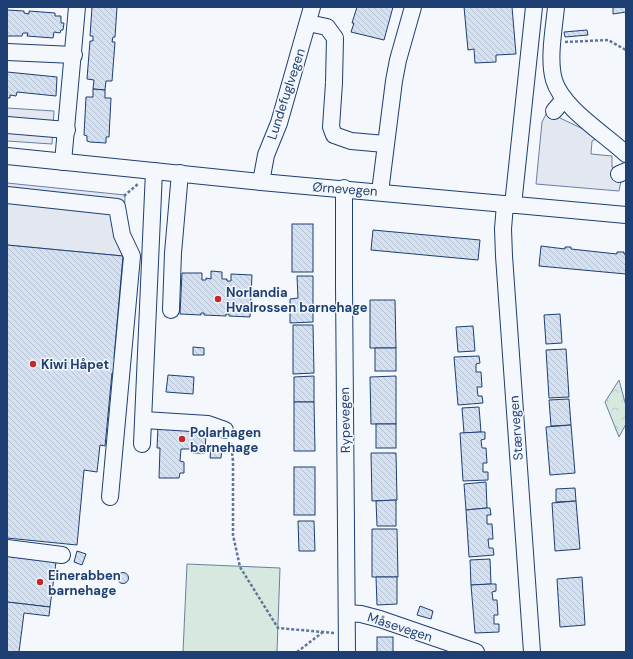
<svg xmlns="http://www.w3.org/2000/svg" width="633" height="659" viewBox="0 0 633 659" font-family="'DM Sans',sans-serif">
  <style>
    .forest { fill: url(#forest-crowns); stroke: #687fa3 }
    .pitch { fill: #d7e8df; stroke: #687fa3 }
    .parking { fill: #e3e8f0; stroke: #687fa3 }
    .building { fill: url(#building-back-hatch); stroke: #1d3f73 }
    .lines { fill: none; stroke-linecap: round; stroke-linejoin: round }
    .minor-casing { stroke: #1d3f73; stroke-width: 18 }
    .path { stroke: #5e769c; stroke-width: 2.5; stroke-dasharray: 3 2; stroke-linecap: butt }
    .minor { stroke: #f4f7fb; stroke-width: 16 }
    .poi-dot { fill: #c62828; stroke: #f4f7fb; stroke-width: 1.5 }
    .labels { text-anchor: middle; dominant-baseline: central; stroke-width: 3; stroke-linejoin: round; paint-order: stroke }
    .street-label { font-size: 13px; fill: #1d3f73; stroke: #f4f7fb }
    .poi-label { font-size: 13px; font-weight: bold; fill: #1d3f73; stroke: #f4f7fb; text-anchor: start }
  </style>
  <defs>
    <pattern id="forest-crowns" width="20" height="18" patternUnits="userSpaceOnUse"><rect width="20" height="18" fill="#d7e8df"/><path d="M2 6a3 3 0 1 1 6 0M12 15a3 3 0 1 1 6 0" fill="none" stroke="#b8c8c3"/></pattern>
    <pattern id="building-back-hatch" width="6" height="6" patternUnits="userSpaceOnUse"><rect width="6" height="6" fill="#d5e0f0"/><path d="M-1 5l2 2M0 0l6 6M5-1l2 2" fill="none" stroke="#b6c1d1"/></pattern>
  </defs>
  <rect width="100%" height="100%" fill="#f4f7fb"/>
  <!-- forest -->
  <polygon class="forest" points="619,380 626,406 626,424 619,437 605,402"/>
  <!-- pitch -->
  <polygon class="pitch" points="187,564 280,568 277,652 183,652"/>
  <!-- parking -->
  <g class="parking">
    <polygon points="550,106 560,118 583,129 596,139 592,141 591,154 612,156 612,167 618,168 621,181 619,191 536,184 542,122"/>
    <polygon points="7,108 54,111 52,144 7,141"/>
    <polygon points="7,183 125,195 123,256 7,245"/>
  </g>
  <!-- building -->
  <g class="building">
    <polygon points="92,7 117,7 115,37 113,37 112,42 115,42 112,81 106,81 105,90 93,89 94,80 87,79 90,41 93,41 93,36 90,36"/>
    <polygon points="357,7 393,7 384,40 351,32 354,23 352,23"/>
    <polygon points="464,7 512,7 516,54 496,55 496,62 475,63 474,49 468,50"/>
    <polygon points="613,7 626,7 626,12 613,14"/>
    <polygon points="7,10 24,11 24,13 29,14 29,11 55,13 55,16 61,16 61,23 64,23 63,30 61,30 60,33 54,32 53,38 27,36 28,33 23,33 22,36 7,36"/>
    <polygon points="587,30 588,35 565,37 564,32"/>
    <polygon points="7,72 57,77 56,96 17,92 16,96 10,95 10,98 7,98"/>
    <polygon points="93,89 105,90 105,98 111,98 109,137 106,137 106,143 90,142 87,141 87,136 84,135 86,97 93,97"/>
    <rect x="292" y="224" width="21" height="48"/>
    <polygon points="373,230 480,240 478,260 371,250"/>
    <polygon points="7,245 123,256 114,358 120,359 118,373 112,373 105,446 100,445 97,472 84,470 77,545 7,538"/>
    <polygon points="541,246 565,249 565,247 571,247 571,249 617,254 617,252 624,252 624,254 626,255 626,274 539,266"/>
    <polygon points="211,271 222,272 222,279 227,279 227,281 231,281 231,274 252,275 250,317 229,316 229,314 226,314 226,316 204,315 204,313 201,313 201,315 180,314 182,273 202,273 202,280 206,280 206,278 211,279"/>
    <polygon points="297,276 313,276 313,322 290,323 290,299 298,298"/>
    <polygon points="370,300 395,300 396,348 370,348"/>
    <polygon points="560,314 562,343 546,344 544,315"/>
    <polygon points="293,325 313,325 314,373 293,374"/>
    <polygon points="473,326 475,351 458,352 456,327"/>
    <polygon points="193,347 204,348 204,355 193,355"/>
    <rect x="375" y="348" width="21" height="23"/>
    <polygon points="566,349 569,397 549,398 546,350"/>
    <polygon points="479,356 480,363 476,364 476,372 481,372 482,387 477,387 478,396 482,396 483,403 458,405 454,357"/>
    <polygon points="168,375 194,377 193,394 166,392"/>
    <polygon points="314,376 314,402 294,402 294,377"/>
    <polygon points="396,376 396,424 371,424 370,377"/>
    <polygon points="569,399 571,425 551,426 549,400"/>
    <polygon points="294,402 314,402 315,451 294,451"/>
    <polygon points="479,407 481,432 464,433 462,408"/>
    <rect x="376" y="424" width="20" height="24"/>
    <polygon points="571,425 575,473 550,475 546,427"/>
    <polygon points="158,427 203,428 203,432 206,432 205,453 193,453 194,449 181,449 180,461 184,462 184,473 180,473 179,478 159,478 160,448 157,448"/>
    <polygon points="481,432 485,432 485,439 481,440 482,448 486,448 487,463 483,463 483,472 488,472 488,480 463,481 460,433"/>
    <polygon points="211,448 222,449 221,458 210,458"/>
    <polygon points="371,453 396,453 397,500 372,501"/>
    <rect x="294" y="467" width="21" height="48"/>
    <polygon points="486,482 487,508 466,510 464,484"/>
    <polygon points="575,488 576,501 556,502 556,489"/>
    <polygon points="396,500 396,526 377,526 376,501"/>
    <polygon points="576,501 580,549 555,551 552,503"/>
    <polygon points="487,508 490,508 491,515 487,515 487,524 492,524 493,539 488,539 489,548 493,548 494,555 469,557 466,510"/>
    <polygon points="298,521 314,521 315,551 299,551"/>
    <polygon points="372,529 397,529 398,577 372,577"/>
    <polygon points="77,551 86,554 82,565 74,562"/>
    <polygon points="7,556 56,562 50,607 7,602"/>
    <polygon points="490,559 491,584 471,585 470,560"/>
    <circle cx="123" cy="578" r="5.5"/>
    <polygon points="376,577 397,577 397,604 377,605"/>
    <polygon points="582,577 585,625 560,627 557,579"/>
    <polygon points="491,584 496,584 496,591 492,592 493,600 497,600 498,615 494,615 494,624 499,624 499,632 475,633 471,585"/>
    <polygon points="7,602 50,607 49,616 24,613 19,652 7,652"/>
    <polygon points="420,606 433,611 431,619 417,615"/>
    <rect x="377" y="637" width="16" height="15"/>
  </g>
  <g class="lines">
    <!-- minor casing -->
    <g class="minor-casing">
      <g id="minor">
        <path d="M556,7C554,29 548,59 554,80C562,108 605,134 626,154"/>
        <polyline points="308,23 327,27 335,38 334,83 331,127 334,135 351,141 385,144"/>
        <polyline points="7,52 74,55"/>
        <polyline points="554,111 564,99"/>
        <polyline points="7,125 67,130"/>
        <polyline points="7,156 261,182 626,215"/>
        <polyline points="63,162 77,7"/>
        <polyline points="619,174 626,171"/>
        <polyline points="261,182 266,155 279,123 312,7"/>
        <polyline points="344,188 344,285 347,652"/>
        <polyline points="380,192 394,81 398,60 413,7"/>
        <polyline points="7,195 117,207 122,235 132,256 110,497"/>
        <polyline points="505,204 503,229 504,256 532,652"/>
        <polyline points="513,205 534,7"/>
        <polyline points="171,310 173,253 180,173"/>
        <polyline points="144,420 208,424 225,430"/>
        <polyline points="142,444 154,171"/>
        <polyline points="7,548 62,555"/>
        <polyline points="347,613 361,614 380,619 476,652"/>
      </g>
    </g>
    <!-- path -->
    <g class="path">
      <polyline points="565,42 608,40 626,50"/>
      <polyline points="124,196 138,184"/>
      <polyline points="231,443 233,461 233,535 240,567 278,628 334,633"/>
      <polyline points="297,652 323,632"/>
    </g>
    <!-- minor -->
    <use href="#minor" class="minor"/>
  </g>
  <!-- markers -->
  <g class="poi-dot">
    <circle cx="218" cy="299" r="4"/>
    <circle cx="33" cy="364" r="4"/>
    <circle cx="182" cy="439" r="4"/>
    <circle cx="40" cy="582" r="4"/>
  </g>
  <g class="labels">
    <!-- street labels -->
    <g class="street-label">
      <text transform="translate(286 94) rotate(-72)">Lundefuglvegen</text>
      <text transform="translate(345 189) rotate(4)">Ørnevegen</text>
      <text transform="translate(345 420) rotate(-91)">Rypevegen</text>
      <text transform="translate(516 428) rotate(-94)">Stærvegen</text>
      <text transform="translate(400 627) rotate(18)">Måsevegen</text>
    </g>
    <!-- poi labels -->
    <g class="poi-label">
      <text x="226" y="292">Norlandia<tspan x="226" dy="15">Hvalrossen barnehage</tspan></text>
      <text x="41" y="364">Kiwi Håpet</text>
      <text x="190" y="432">Polarhagen<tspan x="190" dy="15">barnehage</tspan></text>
      <text x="48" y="575">Einerabben<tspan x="48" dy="15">barnehage</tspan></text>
    </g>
  </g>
  <!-- border -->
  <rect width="633" height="659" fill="none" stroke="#1d3f73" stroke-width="16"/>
</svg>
